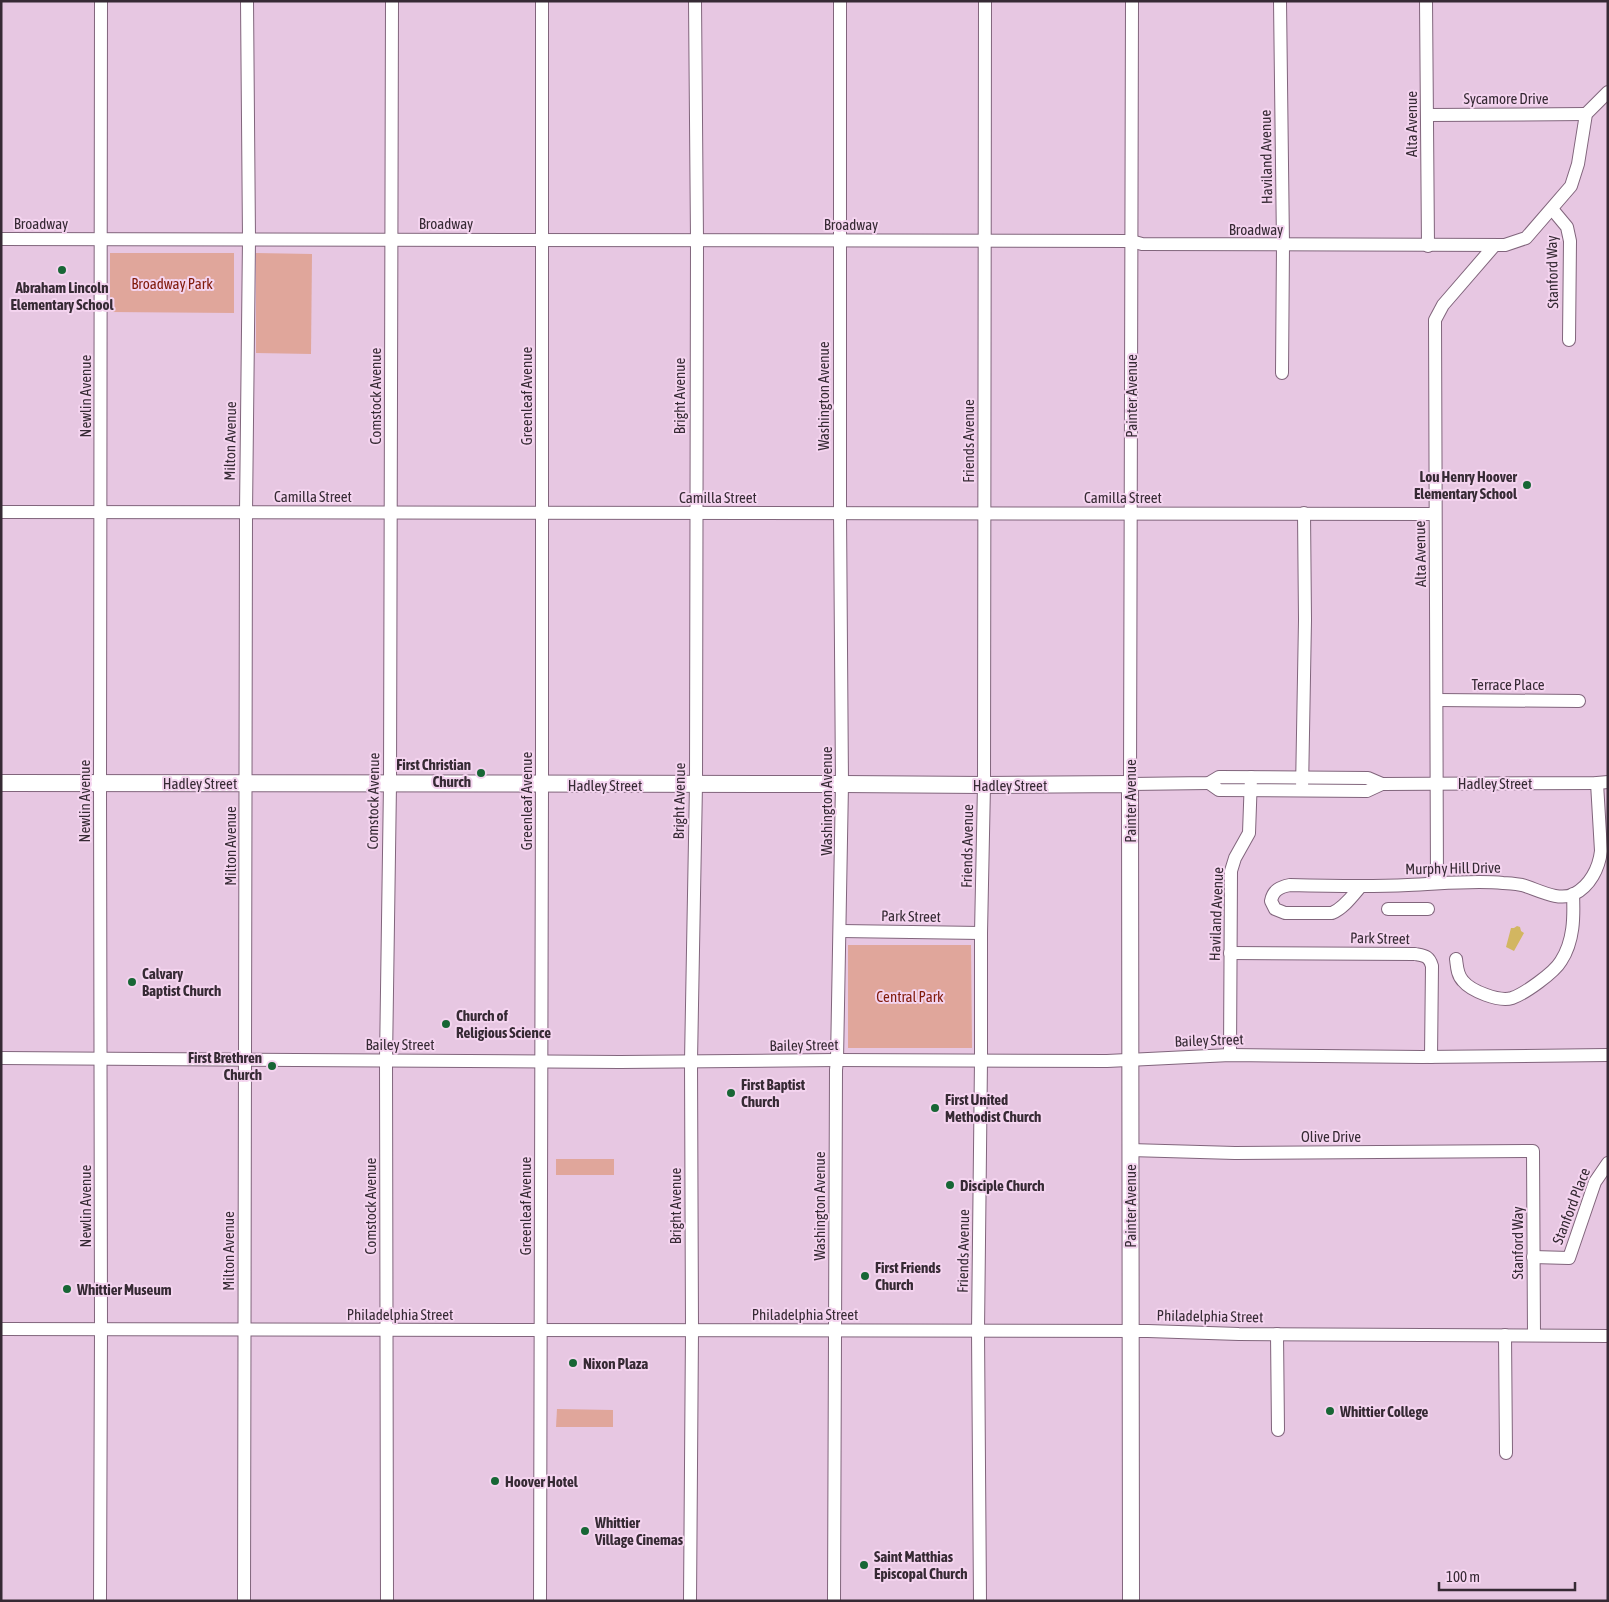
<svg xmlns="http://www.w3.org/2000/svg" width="1609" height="1602" viewBox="0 0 1609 1602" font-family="'Asap Condensed',sans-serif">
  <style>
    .green { fill: #e0a69b }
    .water { fill: #d2b661 }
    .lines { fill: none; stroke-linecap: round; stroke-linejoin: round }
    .minor-casing { stroke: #81657c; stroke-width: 14 }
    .major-casing { stroke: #81657c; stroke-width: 18 }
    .minor { stroke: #fff; stroke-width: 12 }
    .major { stroke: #fff; stroke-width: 16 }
    .poi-dot { fill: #176635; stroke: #f4d4ef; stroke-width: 2 }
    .labels { text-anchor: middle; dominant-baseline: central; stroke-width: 4; stroke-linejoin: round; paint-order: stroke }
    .street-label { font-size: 15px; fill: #362a34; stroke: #f4d4ef }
    .park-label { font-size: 15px; fill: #801a0a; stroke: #f4d4ef }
    .poi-label { font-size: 15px; font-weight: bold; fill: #362a34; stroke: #f4d4ef; text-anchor: start }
  </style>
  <rect width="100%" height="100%" fill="#e7c7e2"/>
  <!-- green -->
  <g class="green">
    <polygon points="110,253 234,253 234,313 110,312"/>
    <polygon points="256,253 312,254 311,354 256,353"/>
    <polygon points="848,945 971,945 972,1048 848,1048"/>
    <rect x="556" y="1159" width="58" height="16"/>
    <polygon points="557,1409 613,1410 613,1427 556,1427"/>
  </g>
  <!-- water -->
  <polygon class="water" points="1517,926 1520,927 1521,931 1524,933 1514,951 1506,947 1511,928 1514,928"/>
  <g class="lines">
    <!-- minor casing -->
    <g class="minor-casing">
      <g id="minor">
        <polyline points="1132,1 1130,784 1209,783 1219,777 1368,778 1382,784 1597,783 1608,782"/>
        <polyline points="1280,1 1283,245 1282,373"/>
        <polyline points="1426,1 1428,246"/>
        <polyline points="1427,115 1586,114"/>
        <polyline points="1552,209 1567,227 1570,241 1569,340"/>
        <polyline points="1,239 1131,241 1142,244 1505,245 1526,238 1571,186 1578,164 1586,114 1608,92"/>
        <polyline points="1,512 1435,514"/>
        <polyline points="1437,700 1579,701"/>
        <polyline points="1209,783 1219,790 1367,791 1382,784"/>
        <polyline points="1302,790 1305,620 1304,513"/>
        <polyline points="1437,883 1435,320 1443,305 1494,246"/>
        <path d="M1361,886C1353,895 1344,908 1332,913H1285L1275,909L1271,901C1273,890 1280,887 1290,885C1329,886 1369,887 1408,885C1439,884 1472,880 1503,883C1510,883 1516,884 1522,885C1537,889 1558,902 1574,894C1590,886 1599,868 1601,851L1597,783"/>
        <polyline points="1388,909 1428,909"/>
        <polyline points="841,931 981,933"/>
        <path d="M1230,953L1415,954C1425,956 1429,956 1432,966L1431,1057"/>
        <path d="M1456,959C1457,966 1457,975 1463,981C1471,991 1499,1002 1512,998C1524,994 1554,973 1561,961C1574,941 1574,917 1573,894"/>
        <polyline points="1230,1055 1231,871 1235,858 1249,833 1251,777"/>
        <polyline points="1,1058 620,1062 837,1060 1107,1061 1230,1055 1422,1057 1608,1055"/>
        <polyline points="1130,1150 1235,1153 1533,1151 1534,1335"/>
        <polyline points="1533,1257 1569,1258 1595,1182 1608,1163"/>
        <polyline points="1,1329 1148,1331 1239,1334 1608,1336"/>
        <polyline points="1277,1334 1278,1430"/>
        <polyline points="1505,1335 1506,1453"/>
        <polyline points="100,1601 101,1329 100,783 101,1"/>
        <polyline points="244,1601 246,512 249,239 247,1"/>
        <polyline points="387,1601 386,1060 390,784 392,1"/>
        <polyline points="540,1601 542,784 542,1"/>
        <polyline points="690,1601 692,1330 691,1061 696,784 697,240 695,1"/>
        <polyline points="834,1601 836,1070 837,1060 842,784 840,513 840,1"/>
        <polyline points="980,1601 978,1331 981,1060 981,933 984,785 985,1"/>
      </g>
    </g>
    <!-- major casing -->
    <g class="major-casing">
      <polyline id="major" points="1,783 842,784 984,785 1130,784 1131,1601"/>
    </g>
    <!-- minor -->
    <use href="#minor" class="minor"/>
    <!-- major -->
    <use href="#major" class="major"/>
  </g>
  <!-- markers -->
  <g class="poi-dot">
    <circle cx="62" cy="270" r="5"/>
    <circle cx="1527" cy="485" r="5"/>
    <circle cx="481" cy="773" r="5"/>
    <circle cx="132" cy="982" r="5"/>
    <circle cx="446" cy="1024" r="5"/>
    <circle cx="272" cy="1066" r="5"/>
    <circle cx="731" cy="1093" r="5"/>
    <circle cx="935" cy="1108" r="5"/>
    <circle cx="950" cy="1185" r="5"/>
    <circle cx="865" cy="1276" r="5"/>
    <circle cx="67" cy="1289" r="5"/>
    <circle cx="573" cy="1363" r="5"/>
    <circle cx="1330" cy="1411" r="5"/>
    <circle cx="495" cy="1481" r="5"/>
    <circle cx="585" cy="1531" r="5"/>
    <circle cx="864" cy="1565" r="5"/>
  </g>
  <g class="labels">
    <!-- street labels -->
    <g class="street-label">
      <text x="1506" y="98">Sycamore Drive</text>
      <text transform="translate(1411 124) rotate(-90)">Alta Avenue</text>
      <text transform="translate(1266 157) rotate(-91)">Haviland Avenue</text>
      <text x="41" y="223">Broadway</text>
      <text x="446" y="223">Broadway</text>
      <text x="851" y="224">Broadway</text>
      <text x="1256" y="229">Broadway</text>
      <text transform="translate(1552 272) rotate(-91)">Stanford Way</text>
      <text transform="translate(85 396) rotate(-90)">Newlin Avenue</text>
      <text transform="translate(375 396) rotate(-90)">Comstock Avenue</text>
      <text transform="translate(526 396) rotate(-90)">Greenleaf Avenue</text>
      <text transform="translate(679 396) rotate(-90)">Bright Avenue</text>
      <text transform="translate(823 396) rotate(-90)">Washington Avenue</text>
      <text transform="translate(1131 396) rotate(-90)">Painter Avenue</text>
      <text transform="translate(230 441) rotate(-89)">Milton Avenue</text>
      <text transform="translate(968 441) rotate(-90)">Friends Avenue</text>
      <text x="313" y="496">Camilla Street</text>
      <text x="718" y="497">Camilla Street</text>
      <text x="1123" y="497">Camilla Street</text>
      <text transform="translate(1420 554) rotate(-91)">Alta Avenue</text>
      <text x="1508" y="684">Terrace Place</text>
      <text x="200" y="783">Hadley Street</text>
      <text x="1495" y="783">Hadley Street</text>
      <text x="605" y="785">Hadley Street</text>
      <text x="1010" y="785">Hadley Street</text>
      <text transform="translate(84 801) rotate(-90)">Newlin Avenue</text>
      <text transform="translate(373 801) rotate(-89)">Comstock Avenue</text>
      <text transform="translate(526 801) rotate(-90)">Greenleaf Avenue</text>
      <text transform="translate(679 801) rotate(-89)">Bright Avenue</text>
      <text transform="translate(826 801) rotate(-90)">Washington Avenue</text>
      <text transform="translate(1130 801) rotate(-90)">Painter Avenue</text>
      <text transform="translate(230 846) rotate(-90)">Milton Avenue</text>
      <text transform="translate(967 846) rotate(-89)">Friends Avenue</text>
      <text transform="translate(1453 868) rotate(-1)">Murphy Hill Drive</text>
      <text transform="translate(1216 914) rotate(-88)">Haviland Avenue</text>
      <text transform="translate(911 916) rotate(1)">Park Street</text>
      <text transform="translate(1380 938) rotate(1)">Park Street</text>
      <text transform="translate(1209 1040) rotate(-2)">Bailey Street</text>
      <text x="400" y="1044">Bailey Street</text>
      <text transform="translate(804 1045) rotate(-1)">Bailey Street</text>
      <text x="1331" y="1136">Olive Drive</text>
      <text transform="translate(85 1206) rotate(-90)">Newlin Avenue</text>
      <text transform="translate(370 1206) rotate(-90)">Comstock Avenue</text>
      <text transform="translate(525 1206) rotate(-90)">Greenleaf Avenue</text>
      <text transform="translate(675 1206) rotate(-90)">Bright Avenue</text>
      <text transform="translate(819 1206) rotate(-90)">Washington Avenue</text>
      <text transform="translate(1130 1206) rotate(-90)">Painter Avenue</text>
      <text transform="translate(1571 1206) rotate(-69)">Stanford Place</text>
      <text transform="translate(1517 1243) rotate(-90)">Stanford Way</text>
      <text transform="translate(228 1251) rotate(-90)">Milton Avenue</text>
      <text transform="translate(963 1251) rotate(-89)">Friends Avenue</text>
      <text x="400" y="1314">Philadelphia Street</text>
      <text x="805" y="1314">Philadelphia Street</text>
      <text transform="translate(1210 1316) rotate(1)">Philadelphia Street</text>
    </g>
    <!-- park labels -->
    <g class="park-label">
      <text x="172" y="283">Broadway Park</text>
      <text x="910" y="996">Central Park</text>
    </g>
    <!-- poi labels -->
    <g class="poi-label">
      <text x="62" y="287" text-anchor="middle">Abraham Lincoln<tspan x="62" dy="17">Elementary School</tspan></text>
      <text x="1517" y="476" text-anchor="end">Lou Henry Hoover<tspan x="1517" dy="17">Elementary School</tspan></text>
      <text x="471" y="764" text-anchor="end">First Christian<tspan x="471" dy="17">Church</tspan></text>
      <text x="142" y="973">Calvary<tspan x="142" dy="17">Baptist Church</tspan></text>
      <text x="456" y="1015">Church of<tspan x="456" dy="17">Religious Science</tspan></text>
      <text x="262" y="1057" text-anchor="end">First Brethren<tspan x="262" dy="17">Church</tspan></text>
      <text x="741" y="1084">First Baptist<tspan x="741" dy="17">Church</tspan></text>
      <text x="945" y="1099">First United<tspan x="945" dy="17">Methodist Church</tspan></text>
      <text x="960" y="1185">Disciple Church</text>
      <text x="875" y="1267">First Friends<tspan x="875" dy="17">Church</tspan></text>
      <text x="77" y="1289">Whittier Museum</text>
      <text x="583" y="1363">Nixon Plaza</text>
      <text x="1340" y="1411">Whittier College</text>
      <text x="505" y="1481">Hoover Hotel</text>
      <text x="595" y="1522">Whittier<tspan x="595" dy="17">Village Cinemas</tspan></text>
      <text x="874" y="1556">Saint Matthias<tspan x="874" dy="17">Episcopal Church</tspan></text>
    </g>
  </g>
  <!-- border -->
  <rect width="1609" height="1602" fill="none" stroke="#362a34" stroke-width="5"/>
  <!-- scale -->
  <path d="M1439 1582v8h136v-8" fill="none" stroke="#362a34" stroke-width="2.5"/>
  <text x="1446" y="1582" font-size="15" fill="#362a34" stroke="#f4d4ef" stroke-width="4" paint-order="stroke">100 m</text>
</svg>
